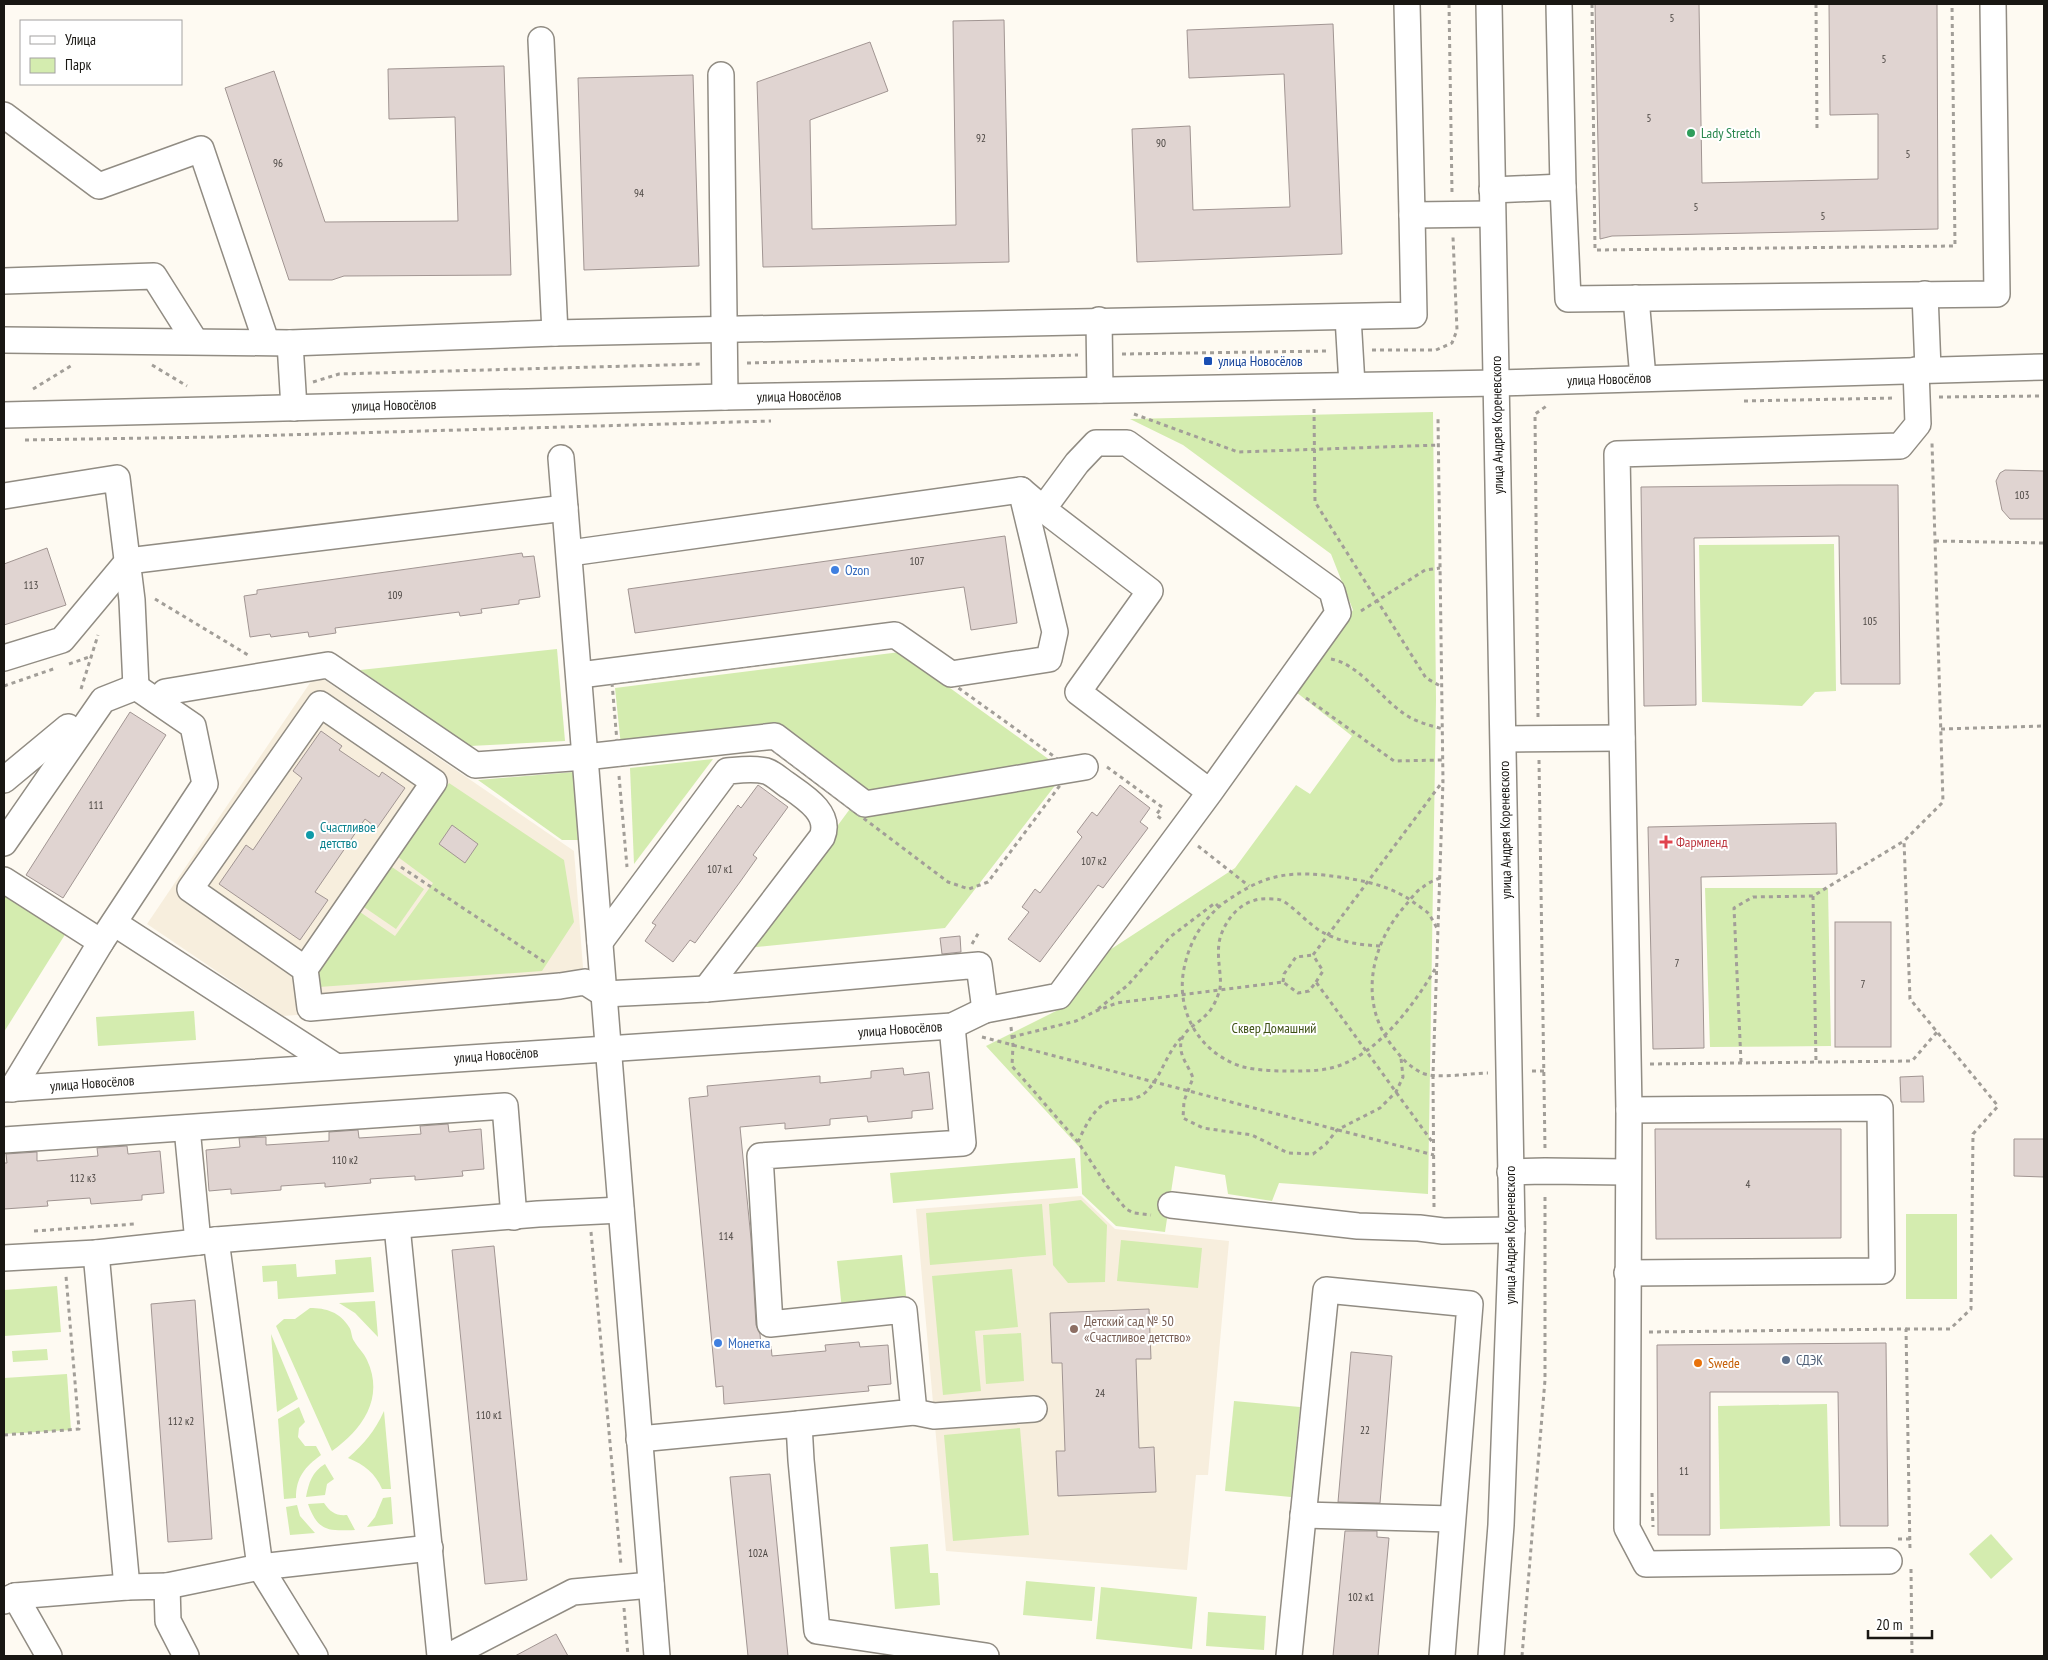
<svg xmlns="http://www.w3.org/2000/svg" width="2048" height="1660" viewBox="0 0 2048 1660" font-family="'PT Sans Narrow',sans-serif">
  <style>
    .built { fill: #f7eedd }
    .green { fill: #d4ecaf }
    .building { fill: #e0d4d1; stroke: #a19592 }
    .lines { fill: none; stroke-linecap: round; stroke-linejoin: round }
    .minor-casing { stroke: #918c83; stroke-width: 28 }
    .path { stroke: #a29e98; stroke-width: 3; stroke-dasharray: 4 4; stroke-linecap: butt }
    .minor { stroke: #fff; stroke-width: 25 }
    .leisure-dot { fill: #2e9e5b; stroke: #fff; stroke-width: 2 }
    .transit-dot { fill: #1a4fb4; stroke: #fff; stroke-width: 2 }
    .shop-dot { fill: #3f7fe0; stroke: #fff; stroke-width: 2 }
    .culture-dot { fill: #0f9aa8; stroke: #fff; stroke-width: 2 }
    .health-dot { fill: #e0444e; stroke: #fff; stroke-width: 2 }
    .education-dot { fill: #8d6e63; stroke: #fff; stroke-width: 2 }
    .service-dot { fill: #5c6f8a; stroke: #fff; stroke-width: 2 }
    .food-dot { fill: #e8710a; stroke: #fff; stroke-width: 2 }
    .labels { text-anchor: middle; dominant-baseline: central; stroke-width: 4; stroke-linejoin: round; paint-order: stroke }
    .number-label { font-size: 11px; fill: #4b4642 }
    .leisure-label { font-size: 14px; fill: #27864d; stroke: #fff; text-anchor: start }
    .transit-label { font-size: 14px; fill: #164399; stroke: #fff; text-anchor: start }
    .street-label { font-size: 14px; fill: #191713; stroke: #fff }
    .shop-label { font-size: 14px; fill: #366cbe; stroke: #fff; text-anchor: start }
    .culture-label { font-size: 14px; fill: #0d838f; stroke: #fff; text-anchor: start }
    .health-label { font-size: 14px; fill: #be3a42; stroke: #fff; text-anchor: start }
    .park-label { font-size: 14px; fill: #3f5216; stroke: #fff }
    .education-label { font-size: 14px; fill: #785e54; stroke: #fff; text-anchor: start }
    .service-label { font-size: 14px; fill: #4e5e75; stroke: #fff; text-anchor: start }
    .food-label { font-size: 14px; fill: #c56008; stroke: #fff; text-anchor: start }
  </style>
  <rect width="100%" height="100%" fill="#fefaf2"/>
  <!-- built -->
  <g class="built">
    <polygon points="316,674 574,851 585,993 283,1016 147,924"/>
    <polygon points="1081,1196 1115,1229 1229,1241 1208,1475 1196,1475 1187,1570 946,1551 916,1209"/>
  </g>
  <!-- green -->
  <g class="green">
    <polygon points="1433,412 1436,700 1428,1194 1279,1183 1272,1201 1228,1194 1225,1175 1175,1166 1165,1232 1116,1226 1082,1194 1080,1148 986,1046 1060,1009 1099,957 1235,868 1296,785 1310,794 1352,736 1296,692 1353,610 1331,554 1183,445 1130,419"/>
    <polygon points="1834,544 1836,691 1815,692 1802,706 1702,702 1699,545"/>
    <polygon points="557,649 565,741 470,746 360,670"/>
    <polygon points="900,652 1054,763 1057,783 945,928 747,948 861,794 775,731 621,746 615,688"/>
    <polygon points="713,759 634,864 630,768"/>
    <polygon points="574,772 578,840 562,840 478,780"/>
    <polygon points="449,783 564,860 574,922 542,971 319,987 318,973 360,912 395,936 433,883 398,857"/>
    <polygon points="389,865 424,889 396,929 361,905"/>
    <polygon points="1705,888 1828,888 1831,1046 1710,1047"/>
    <polygon points="4,894 66,933 4,1032"/>
    <polygon points="194,1011 196,1040 98,1046 96,1017"/>
    <polygon points="1075,1158 1078,1188 893,1203 890,1173"/>
    <polygon points="1081,1200 1107,1225 1105,1282 1068,1283 1053,1265 1049,1204"/>
    <polygon points="1042,1204 1046,1255 930,1265 926,1213"/>
    <rect x="1906" y="1214" width="51" height="85"/>
    <polygon points="1121,1240 1202,1248 1198,1288 1117,1281"/>
    <polygon points="902,1255 907,1305 842,1310 837,1261"/>
    <polygon points="371,1257 374,1292 278,1299 277,1281 263,1282 262,1266 296,1264 297,1277 336,1274 335,1260"/>
    <polygon points="1012,1269 1018,1327 975,1331 981,1391 943,1395 932,1276"/>
    <polygon points="57,1286 61,1332 4,1336 4,1290"/>
    <polygon points="375,1301 378,1337 355,1313 339,1303"/>
    <path d="M310,1308C326,1308 340,1312 349,1327C352,1331 351,1337 354,1341C358,1348 364,1353 367,1360C385,1398 362,1430 332,1451L276,1326L284,1319H295Z"/>
    <polygon points="1021,1333 1024,1381 986,1384 983,1335"/>
    <polygon points="271,1334 298,1399 277,1412"/>
    <polygon points="47,1349 48,1360 13,1362 12,1351"/>
    <polygon points="67,1374 71,1430 4,1434 4,1378"/>
    <polygon points="1234,1401 1300,1407 1291,1497 1225,1491"/>
    <polygon points="1827,1404 1830,1526 1720,1529 1718,1406"/>
    <path d="M299,1407L305,1422L299,1428L298,1437L305,1446H316L321,1455C305,1467 296,1477 296,1498L284,1499L278,1419Z"/>
    <path d="M384,1411L391,1489H382C375,1473 365,1465 348,1458C364,1444 375,1431 384,1411Z"/>
    <polygon points="1020,1428 1029,1535 953,1541 944,1435"/>
    <path d="M325,1464L334,1479L327,1484L325,1495L306,1497C309,1482 312,1472 325,1464Z"/>
    <polygon points="391,1497 393,1524 367,1527 375,1517 383,1498"/>
    <path d="M324,1503C330,1512 336,1516 347,1515L355,1530C329,1531 318,1532 308,1504Z"/>
    <polygon points="297,1505 300,1516 315,1533 290,1535 286,1507"/>
    <polygon points="1991,1534 2013,1559 1991,1579 1969,1554"/>
    <polygon points="928,1544 930,1573 938,1573 940,1605 895,1609 890,1547"/>
    <polygon points="1026,1581 1095,1587 1092,1621 1023,1615"/>
    <polygon points="1101,1587 1197,1597 1192,1649 1096,1639"/>
    <polygon points="1208,1612 1266,1616 1264,1650 1206,1646"/>
  </g>
  <!-- building -->
  <g class="building">
    <polygon points="1595,4 1699,4 1702,183 1878,179 1878,114 1830,115 1829,4 1937,4 1938,229 1612,236 1600,239"/>
    <polygon points="1004,20 1009,262 763,267 757,82 870,42 888,91 810,120 812,229 956,225 953,21"/>
    <polygon points="1333,24 1342,254 1137,262 1132,129 1190,126 1193,210 1290,207 1284,74 1189,78 1187,30"/>
    <polygon points="504,66 511,275 344,276 332,280 289,280 225,88 274,71 325,222 458,221 455,117 389,119 388,69"/>
    <polygon points="693,75 699,266 584,270 578,78"/>
    <polygon points="2005,470 2044,471 2044,519 2010,519 2002,510 1996,481 2000,473"/>
    <polygon points="1839,485 1898,485 1900,684 1841,684 1839,536 1694,538 1696,705 1644,706 1641,487"/>
    <polygon points="1005,536 1017,623 971,630 964,587 635,633 628,589"/>
    <polygon points="47,548 66,605 4,625 4,564"/>
    <polygon points="522,553 523,557 534,556 540,597 519,600 519,604 481,609 482,613 460,616 459,612 335,628 336,633 309,637 308,632 271,637 270,634 250,637 244,596 257,594 257,590"/>
    <polygon points="130,712 166,735 63,898 26,875"/>
    <polygon points="321,731 342,746 339,750 379,777 382,772 405,788 377,828 365,819 315,892 328,900 300,940 219,884 246,845 253,850 302,778 293,771"/>
    <polygon points="758,785 788,807 753,855 757,858 740,882 695,943 690,940 673,962 645,941 656,925 652,923 738,805 741,808"/>
    <polygon points="1120,785 1150,808 1140,822 1148,828 1103,888 1098,885 1040,962 1008,939 1029,912 1022,907 1035,889 1040,893 1082,837 1077,832 1092,812 1097,816"/>
    <polygon points="1836,823 1837,874 1701,877 1704,1048 1653,1049 1648,827"/>
    <polygon points="452,825 478,844 465,863 439,844"/>
    <rect x="1835" y="922" width="56" height="125"/>
    <polygon points="960,936 961,952 942,954 940,938"/>
    <polygon points="903,1068 904,1075 929,1072 933,1109 912,1111 912,1118 868,1122 867,1116 830,1119 830,1125 785,1129 785,1123 740,1127 751,1239 756,1325 760,1334 761,1347 771,1346 772,1356 826,1351 825,1345 859,1342 860,1347 888,1345 891,1384 868,1386 869,1391 724,1404 723,1386 716,1387 689,1098 708,1096 707,1086 820,1076 820,1083 871,1078 871,1071"/>
    <polygon points="1923,1076 1924,1102 1901,1102 1900,1077"/>
    <polygon points="448,1124 449,1132 481,1129 484,1169 462,1171 463,1176 415,1180 415,1176 370,1179 371,1183 325,1187 325,1183 281,1186 281,1190 231,1194 231,1189 209,1191 206,1150 240,1147 239,1138 266,1137 266,1145 329,1141 329,1132 358,1130 359,1138 421,1134 420,1126"/>
    <polygon points="1655,1129 1841,1129 1841,1238 1656,1239"/>
    <polygon points="2014,1139 2044,1139 2044,1177 2014,1176"/>
    <polygon points="127,1146 128,1154 160,1151 164,1193 142,1195 142,1200 91,1204 90,1198 47,1201 48,1206 4,1209 4,1163 7,1163 6,1154 37,1152 37,1161 98,1156 97,1148"/>
    <polygon points="494,1246 527,1580 485,1584 452,1250"/>
    <polygon points="195,1300 212,1539 168,1542 151,1304"/>
    <polygon points="1149,1309 1151,1359 1136,1359 1139,1448 1154,1447 1156,1492 1058,1496 1056,1451 1065,1451 1062,1363 1052,1363 1050,1313"/>
    <polygon points="1886,1343 1888,1526 1840,1526 1838,1392 1710,1392 1710,1535 1658,1535 1657,1345"/>
    <polygon points="1351,1352 1392,1356 1380,1503 1338,1502"/>
    <polygon points="770,1474 788,1656 748,1656 730,1477"/>
    <polygon points="1345,1531 1377,1531 1377,1537 1389,1538 1378,1656 1333,1656"/>
    <polygon points="556,1634 568,1656 515,1656"/>
  </g>
  <g class="lines">
    <!-- minor casing -->
    <g class="minor-casing">
      <g id="minor">
        <polyline points="1407,4 1412,215 1492,214"/>
        <polyline points="1489,4 1512,1230 1501,1525 1491,1656"/>
        <polyline points="1559,4 1563,187"/>
        <polyline points="541,40 555,333"/>
        <polyline points="721,75 725,397"/>
        <polyline points="4,115 99,186 201,149 266,341"/>
        <polyline points="1492,190 1563,187 1568,299 1997,294 1993,4"/>
        <polyline points="4,281 154,276 195,341"/>
        <polyline points="1925,294 1928,369"/>
        <polyline points="1636,298 1643,378"/>
        <polyline points="1348,317 1352,385"/>
        <polyline points="1099,320 1100,390"/>
        <polyline points="4,340 290,343 555,333 1414,315 1412,215"/>
        <polyline points="290,343 294,408"/>
        <polyline points="4,415 725,397 1497,383 2044,367"/>
        <polyline points="561,458 657,1656"/>
        <polyline points="4,496 117,478 132,600 136,687"/>
        <polyline points="570,553 1021,490 1034,501"/>
        <polyline points="4,658 62,640 128,561 565,508"/>
        <polyline points="580,675 895,635 951,674 1049,659 1055,632 1021,490"/>
        <polyline points="165,692 328,665 475,765 585,757 775,736 865,804 1085,767"/>
        <polyline points="1504,739 1622,738"/>
        <polyline points="4,780 68,727"/>
        <polyline points="4,843 103,700 136,687"/>
        <polyline points="4,880 101,942"/>
        <polyline points="114,923 335,1066"/>
        <path d="M600,942L727,771C740,770 753,768 766,771C773,773 780,780 786,784C803,796 832,813 822,837L706,989"/>
        <polyline points="305,969 434,782 320,704 190,889 305,969 310,1008 560,986 585,982 604,994 706,989 979,965 985,1010"/>
        <polyline points="4,1089 952,1026 985,1010 1059,996 1210,792 1338,613 1332,591 1127,443 1096,443 1077,463 1043,509 1150,591 1078,692 1210,792"/>
        <polyline points="12,1089 101,942 205,784 193,726 136,687"/>
        <polyline points="187,1128 198,1242"/>
        <polyline points="4,1140 505,1106 514,1217"/>
        <polyline points="1510,1172 1545,1171 1627,1172"/>
        <polyline points="1171,1205 1358,1226 1419,1228 1443,1231 1512,1230"/>
        <polyline points="397,1226 440,1656"/>
        <polyline points="216,1240 260,1567 315,1656"/>
        <polyline points="96,1253 127,1587"/>
        <polyline points="4,1258 96,1253 216,1240 538,1214 621,1210"/>
        <polyline points="1627,1273 1882,1271 1880,1108 1629,1110"/>
        <polyline points="914,1412 934,1416 1034,1409"/>
        <polyline points="799,1424 914,1412 904,1310 770,1324 760,1156 963,1143 952,1026"/>
        <polyline points="639,1439 799,1424 801,1460 817,1631 986,1656"/>
        <polyline points="1303,1515 1452,1519"/>
        <polyline points="1889,1561 1646,1564 1627,1528 1629,1110 1617,454 1900,446 1918,424 1916,370"/>
        <polyline points="167,1586 260,1567 430,1548"/>
        <polyline points="15,1596 127,1587 167,1586 168,1621 186,1656"/>
        <polyline points="4,1601 15,1596 49,1656"/>
        <polyline points="449,1656 573,1592 651,1585"/>
        <polyline points="1289,1656 1326,1290 1470,1304 1442,1656"/>
      </g>
    </g>
    <!-- path -->
    <g class="path">
      <polyline points="1449,4 1452,193"/>
      <polyline points="1592,4 1595,250 1955,246 1952,4"/>
      <polyline points="1816,4 1817,131"/>
      <polyline points="1372,350 1436,350 1452,343 1457,330 1453,237"/>
      <polyline points="1122,354 1328,351"/>
      <polyline points="747,363 1078,355"/>
      <polyline points="152,365 187,386"/>
      <polyline points="313,382 339,374 703,364"/>
      <polyline points="33,389 74,364"/>
      <polyline points="1939,397 2044,396"/>
      <polyline points="1744,401 1895,398"/>
      <polyline points="1314,409 1315,502 1426,678 1442,687"/>
      <polyline points="1134,414 1238,452 1439,445"/>
      <polyline points="25,440 214,437 771,421"/>
      <polyline points="1935,541 2044,543"/>
      <polyline points="155,599 248,655"/>
      <polyline points="1361,611 1425,570 1440,568"/>
      <polygon points="900,646 1059,760 1064,770 1064,780 988,882 969,889 948,882 769,747 619,765 612,683"/>
      <path d="M1331,659C1359,664 1381,698 1403,713C1415,722 1429,725 1443,729"/>
      <polyline points="69,664 92,656"/>
      <polyline points="4,686 56,668"/>
      <polyline points="81,689 98,635"/>
      <polyline points="1306,698 1394,761 1443,760"/>
      <polyline points="1538,717 1535,414 1548,405"/>
      <polyline points="1941,729 2044,726"/>
      <polyline points="1539,760 1545,1149"/>
      <polyline points="1107,767 1162,807 1156,815 1163,820"/>
      <polyline points="619,776 627,867"/>
      <polyline points="1198,846 1249,886"/>
      <polyline points="401,867 546,963"/>
      <path d="M1440,878C1434,880 1428,883 1423,887C1416,891 1410,900 1405,906C1371,944 1359,1000 1390,1043C1398,1054 1407,1065 1420,1072C1434,1080 1471,1073 1488,1073"/>
      <polyline points="1813,896 1816,1062"/>
      <polyline points="972,944 979,932"/>
      <path d="M1380,946C1362,945 1345,943 1328,935C1310,927 1299,911 1283,901C1279,899 1276,899 1272,899C1247,896 1229,913 1221,935C1214,955 1224,979 1219,992C1217,999 1212,1010 1206,1015C1196,1026 1178,1031 1181,1050C1182,1059 1190,1069 1193,1078L1184,1101L1183,1118L1203,1128L1252,1135L1288,1153L1313,1154L1326,1144L1337,1130L1380,1108L1396,1092L1403,1077L1401,1058"/>
      <path d="M1435,969C1414,1005 1379,1052 1338,1066C1323,1071 1308,1071 1293,1071C1276,1071 1257,1071 1240,1066C1197,1051 1174,1008 1185,964C1191,939 1204,918 1225,902C1260,878 1281,871 1324,875C1357,879 1390,884 1416,904C1420,907 1425,910 1428,913C1432,918 1435,925 1438,930"/>
      <polyline points="1283,982 1284,974 1296,957 1313,955"/>
      <polyline points="1316,982 1323,971 1313,955 1443,781"/>
      <polyline points="1098,1009 1128,985 1170,937 1215,903 1219,907"/>
      <polyline points="1011,1027 1013,1045 1012,1066 1078,1142 1107,1186 1126,1209 1134,1213 1151,1215"/>
      <polyline points="982,1037 1434,1155"/>
      <polyline points="1012,1037 1076,1021 1096,1011 1117,1003 1283,982 1298,993 1309,991 1316,982 1433,1143"/>
      <polyline points="1741,1062 1734,908 1753,897 1813,896 1904,841"/>
      <polyline points="1650,1064 1912,1061 1937,1032"/>
      <polyline points="1532,1071 1544,1071"/>
      <path d="M1078,1142C1085,1127 1095,1104 1112,1101C1125,1098 1135,1102 1146,1092C1162,1076 1166,1053 1182,1037"/>
      <polyline points="1434,1207 1433,1075 1443,781 1438,418"/>
      <polyline points="34,1231 135,1224"/>
      <polyline points="591,1232 621,1565"/>
      <polyline points="1906,1329 1950,1329 1971,1309 1973,1134 1998,1106 1910,999 1904,841 1943,802 1932,443"/>
      <polyline points="1649,1332 1906,1329 1910,1551"/>
      <polyline points="4,1435 79,1429 66,1276"/>
      <polyline points="1652,1493 1653,1527"/>
      <polyline points="1898,1539 1910,1539"/>
      <polyline points="1911,1569 1912,1656"/>
      <polyline points="624,1608 628,1656"/>
      <polyline points="1522,1656 1545,1380 1545,1193"/>
    </g>
    <!-- minor -->
    <use href="#minor" class="minor"/>
  </g>
  <!-- markers -->
  <circle class="leisure-dot" cx="1691" cy="133" r="5"/>
  <rect class="transit-dot" x="1203" y="356" width="10" height="10" rx="2.5"/>
  <g class="shop-dot">
    <circle cx="835" cy="570" r="5"/>
    <circle cx="718" cy="1343" r="5"/>
  </g>
  <circle class="culture-dot" cx="310" cy="835" r="5"/>
  <path class="health-dot" d="M1663.5 834.5h5v5h5v5h-5v5h-5v-5h-5v-5h5z"/>
  <circle class="education-dot" cx="1074" cy="1329" r="5"/>
  <circle class="service-dot" cx="1786" cy="1360" r="5"/>
  <circle class="food-dot" cx="1698" cy="1363" r="5"/>
  <g class="labels">
    <!-- number labels -->
    <g class="number-label">
      <text x="1672" y="18">5</text>
      <text x="1884" y="59">5</text>
      <text x="1649" y="118">5</text>
      <text x="981" y="138">92</text>
      <text x="1161" y="143">90</text>
      <text x="1908" y="154">5</text>
      <text x="278" y="163">96</text>
      <text x="639" y="193">94</text>
      <text x="1696" y="207">5</text>
      <text x="1823" y="216">5</text>
      <text x="2022" y="495">103</text>
      <text x="917" y="561">107</text>
      <text x="31" y="585">113</text>
      <text x="395" y="595">109</text>
      <text x="1870" y="621">105</text>
      <text x="96" y="805">111</text>
      <text x="1094" y="861">107 к2</text>
      <text x="720" y="869">107 к1</text>
      <text x="1677" y="963">7</text>
      <text x="1863" y="984">7</text>
      <text x="345" y="1160">110 к2</text>
      <text x="83" y="1178">112 к3</text>
      <text x="1748" y="1184">4</text>
      <text x="726" y="1236">114</text>
      <text x="1100" y="1393">24</text>
      <text x="489" y="1415">110 к1</text>
      <text x="181" y="1421">112 к2</text>
      <text x="1365" y="1430">22</text>
      <text x="1684" y="1471">11</text>
      <text x="758" y="1553">102А</text>
      <text x="1361" y="1597">102 к1</text>
    </g>
    <!-- leisure labels -->
    <g class="leisure-label">
      <text x="1701" y="133">Lady Stretch</text>
    </g>
    <!-- transit labels -->
    <g class="transit-label">
      <text x="1218" y="361">улица Новосёлов</text>
    </g>
    <!-- street labels -->
    <g class="street-label">
      <text transform="translate(1609 379) rotate(-2)">улица Новосёлов</text>
      <text transform="translate(799 396) rotate(-1)">улица Новосёлов</text>
      <text transform="translate(394 405) rotate(-1)">улица Новосёлов</text>
      <text transform="translate(1497 425) rotate(-91)">улица Андрея Кореневского</text>
      <text transform="translate(1505 830) rotate(-91)">улица Андрея Кореневского</text>
      <text transform="translate(900 1029) rotate(-4)">улица Новосёлов</text>
      <text transform="translate(496 1055) rotate(-4)">улица Новосёлов</text>
      <text transform="translate(92 1083) rotate(-4)">улица Новосёлов</text>
      <text transform="translate(1510 1235) rotate(-90)">улица Андрея Кореневского</text>
    </g>
    <!-- shop labels -->
    <g class="shop-label">
      <text x="845" y="570">Ozon</text>
      <text x="728" y="1343">Монетка</text>
    </g>
    <!-- culture labels -->
    <g class="culture-label">
      <text x="320" y="827">Счастливое<tspan x="320" dy="16">детство</tspan></text>
    </g>
    <!-- health labels -->
    <g class="health-label">
      <text x="1676" y="842">Фармленд</text>
    </g>
    <!-- park labels -->
    <g class="park-label">
      <text x="1274" y="1028">Сквер Домашний</text>
    </g>
    <!-- education labels -->
    <g class="education-label">
      <text x="1084" y="1321">Детский сад № 50<tspan x="1084" dy="16">«Счастливое детство»</tspan></text>
    </g>
    <!-- service labels -->
    <g class="service-label">
      <text x="1796" y="1360">СДЭК</text>
    </g>
    <!-- food labels -->
    <g class="food-label">
      <text x="1708" y="1363">Swede</text>
    </g>
  </g>
  <!-- border -->
  <rect width="2048" height="1660" fill="none" stroke="#191713" stroke-width="10"/>
  <!-- legend -->
  <rect x="20" y="20" width="162" height="65" fill="#ffffff" stroke="#a3a2a1"/>
  <rect x="30" y="36" width="25" height="8" fill="#ffffff" stroke="#a3a2a1"/>
  <text x="65" y="45" font-size="15" fill="#191713">Улица</text>
  <rect x="30" y="58" width="25" height="15" fill="#d4ecaf" stroke="#a3a2a1"/>
  <text x="65" y="70" font-size="15" fill="#191713">Парк</text>
  <!-- scale -->
  <path d="M1868 1630v8h64v-8" fill="none" stroke="#191713" stroke-width="2.5"/>
  <text x="1876" y="1630" font-size="15" fill="#191713" stroke="#ffffff" stroke-width="4" paint-order="stroke">20 m</text>
</svg>
